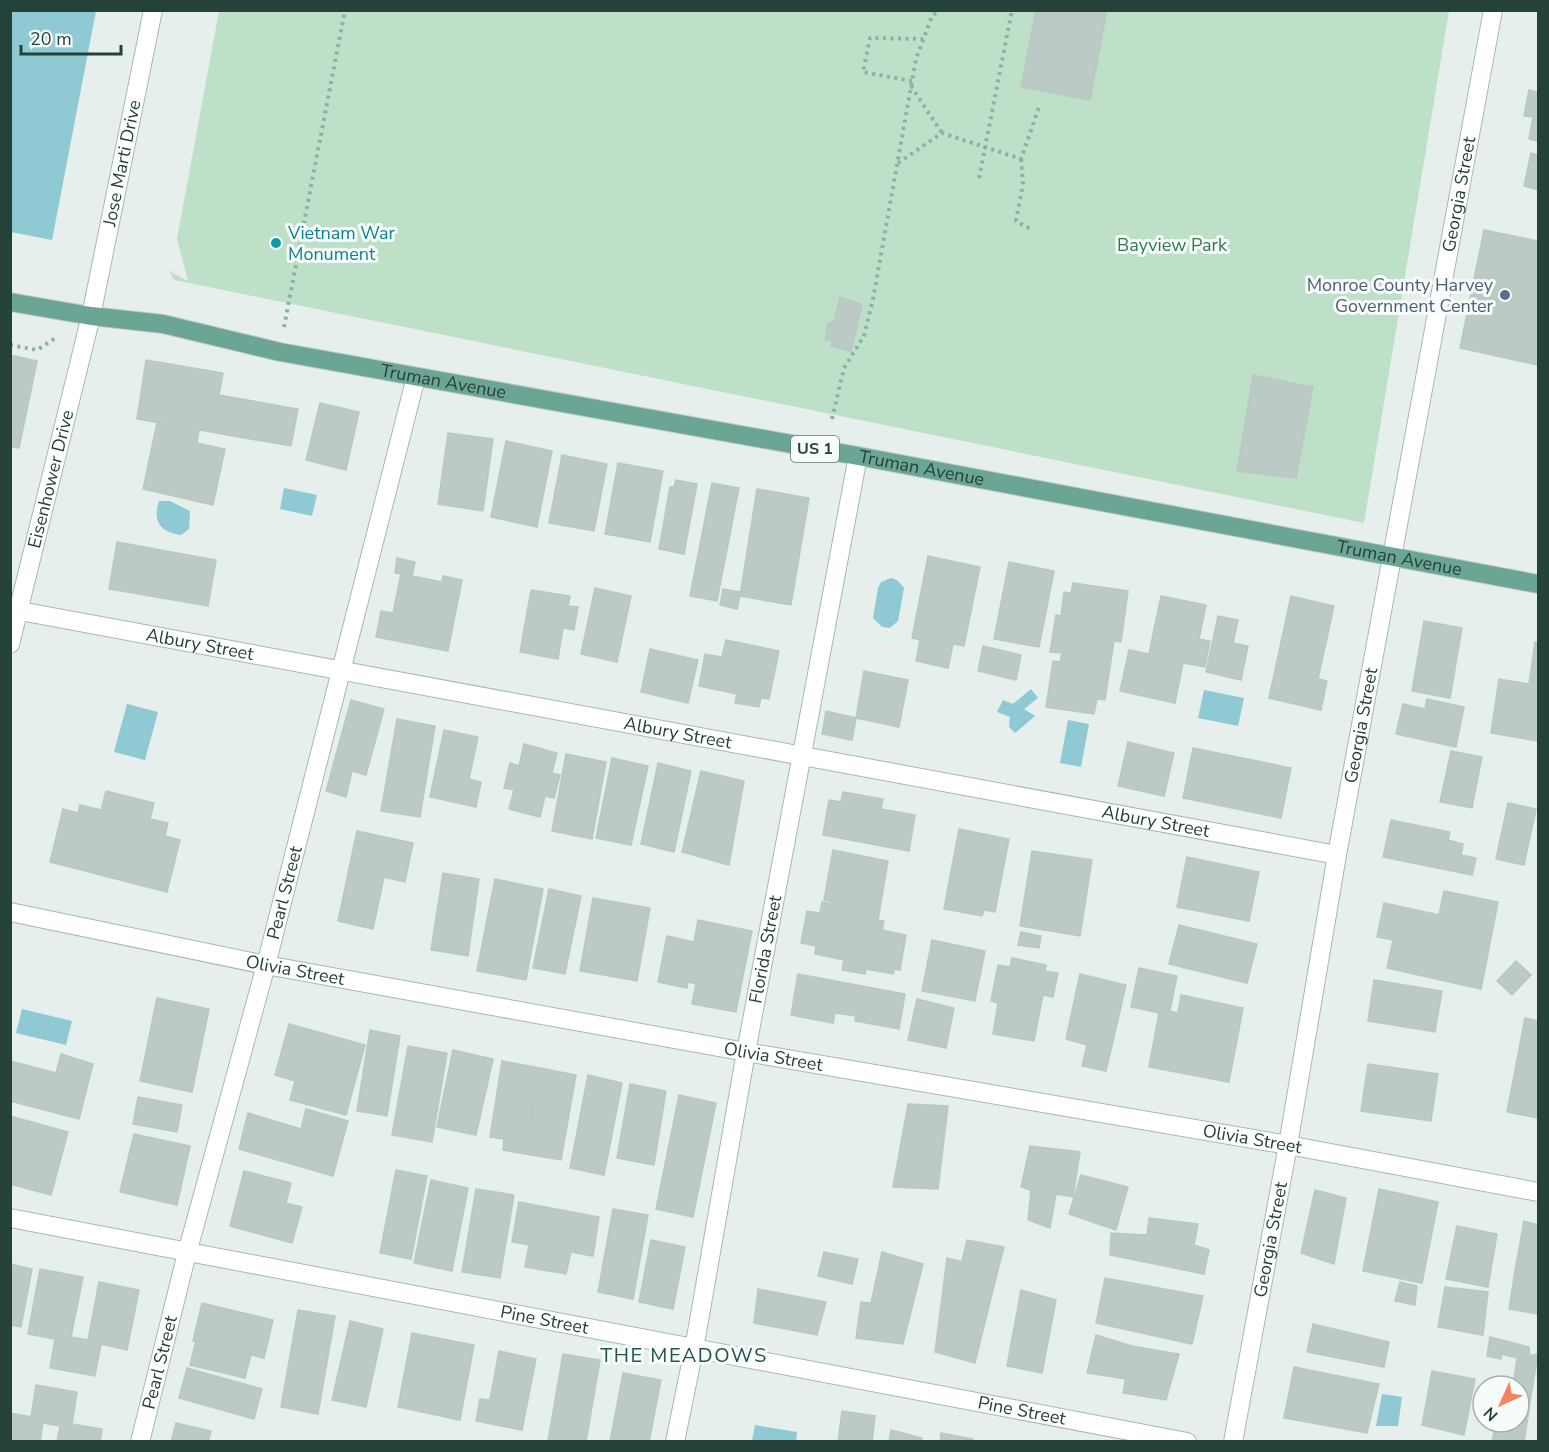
<svg xmlns="http://www.w3.org/2000/svg" width="1549" height="1452" viewBox="0 0 1549 1452" font-family="'Nunito Sans',sans-serif">
  <style>
    .green { fill: #bfe0c8 }
    .water { fill: #8ec9d4 }
    .building { fill: #bbcac4; stroke: #b8c9c2; stroke-width: 1.5 }
    .lines { fill: none; stroke-linecap: round; stroke-linejoin: round }
    .minor-casing { stroke: #a8b8b2; stroke-width: 20 }
    .tertiary-casing { stroke: #a8b8b2; stroke-width: 20 }
    .primary-casing { stroke: #c2cac8; stroke-width: 20 }
    .path { stroke: #86b3a5; stroke-width: 4; stroke-dasharray: 3 4.5; stroke-linecap: butt }
    .minor { stroke: #fff; stroke-width: 18 }
    .tertiary { stroke: #fff; stroke-width: 18 }
    .primary { stroke: #6aa596; stroke-width: 18 }
    .culture-dot { fill: #0f9aa8; stroke: #f7fbf9; stroke-width: 2 }
    .service-dot { fill: #5c6f8a; stroke: #f7fbf9; stroke-width: 2 }
    .labels { text-anchor: middle; dominant-baseline: central; stroke-width: 6; stroke-linejoin: round; paint-order: stroke }
    .shield { fill: #f7fbf9; stroke: #637a73; stroke-width: 1.5 }
    .shield-label { font-size: 16px; font-weight: bold; fill: #24423a }
    .street-label { font-size: 18px; fill: #24423a; stroke: #f7fbf9 }
    .culture-label { font-size: 18px; fill: #0d838f; stroke: #f7fbf9; text-anchor: start }
    .park-label { font-size: 18px; fill: #2d7a4b; stroke: #f7fbf9 }
    .service-label { font-size: 18px; fill: #4e5e75; stroke: #f7fbf9; text-anchor: end }
    .neighbourhood-label { font-size: 20px; letter-spacing: 1.5px; fill: #1f5548; stroke: #f7fbf9 }
  </style>
  <rect width="100%" height="100%" fill="#e6efeb"/>
  <!-- green -->
  <polygon class="green" points="219,11 1449,11 1364,523 174,280 169,271 188,281 177,239"/>
  <!-- water -->
  <g class="water">
    <polygon points="10,11 96,11 52,240 11,232"/>
    <polygon points="284,488 317,495 312,516 280,509"/>
    <path d="M159,501H170L190,511L189,529L181,535C161,532 152,522 159,501Z"/>
    <polygon points="891,578 897,580 904,588 898,621 890,628 882,627 873,618 878,588 881,582"/>
    <polygon points="1031,689 1038,698 1024,709 1035,716 1015,733 1009,727 1010,717 997,712 1003,700 1013,704"/>
    <polygon points="1204,690 1244,698 1238,726 1198,718"/>
    <polygon points="127,704 158,712 145,760 114,752"/>
    <polygon points="1068,720 1089,724 1081,767 1060,763"/>
    <polygon points="22,1009 72,1021 66,1045 16,1033"/>
    <polygon points="1382,1394 1402,1397 1398,1426 1376,1426"/>
    <polygon points="755,1425 797,1432 796,1441 752,1441"/>
  </g>
  <!-- building -->
  <g class="building">
    <polygon points="1036,10 1107,10 1090,100 1021,87"/>
    <polygon points="1529,90 1538,92 1538,141 1529,139 1533,117 1524,116"/>
    <polygon points="1531,153 1538,155 1538,190 1524,186"/>
    <polygon points="1484,230 1538,241 1538,365 1460,348"/>
    <polygon points="840,297 862,305 851,351 831,346 832,341 825,340 828,323 834,322"/>
    <polygon points="10,355 37,361 19,448 10,446"/>
    <polygon points="146,360 223,373 219,395 298,409 291,446 137,419"/>
    <polygon points="1253,375 1313,387 1296,478 1237,471"/>
    <polygon points="320,403 359,412 346,470 306,460"/>
    <polygon points="157,423 199,431 197,443 225,449 213,505 143,489"/>
    <polygon points="448,433 493,439 483,511 438,504"/>
    <polygon points="506,441 552,451 537,527 491,517"/>
    <polygon points="562,455 607,464 594,531 549,523"/>
    <polygon points="618,463 663,471 650,542 605,534"/>
    <polygon points="676,480 697,484 684,554 659,549 670,487 674,487"/>
    <polygon points="712,483 739,488 717,601 690,596"/>
    <polygon points="757,489 809,498 791,605 740,596"/>
    <polygon points="117,542 216,560 208,606 109,589"/>
    <polygon points="928,556 980,567 964,646 953,644 948,668 916,661 920,640 912,638"/>
    <polygon points="397,558 415,562 412,576 442,582 443,576 462,580 448,651 376,637 381,611 393,613 401,574 395,573"/>
    <polygon points="1009,562 1054,571 1039,647 994,639"/>
    <polygon points="1073,583 1128,591 1121,642 1114,641 1105,700 1097,699 1094,714 1046,707 1053,661 1060,662 1062,653 1050,652 1056,615 1061,616 1064,592 1071,593"/>
    <polygon points="595,588 631,596 617,662 581,654"/>
    <polygon points="723,589 741,592 737,609 720,605"/>
    <polygon points="531,590 570,596 568,606 578,607 574,630 563,628 558,659 520,652"/>
    <polygon points="1161,596 1206,605 1199,639 1210,641 1205,667 1183,663 1175,703 1120,691 1129,650 1149,654"/>
    <polygon points="1291,596 1334,606 1318,679 1327,681 1321,710 1269,698"/>
    <polygon points="1218,616 1238,620 1233,643 1248,646 1241,680 1206,672"/>
    <polygon points="1424,621 1462,628 1450,698 1412,691"/>
    <polygon points="726,640 779,651 769,699 761,698 759,707 735,703 737,694 699,686 705,654 722,657"/>
    <polygon points="1535,642 1538,643 1538,741 1491,733 1499,679 1529,684"/>
    <polygon points="983,646 1021,655 1016,680 978,671"/>
    <polygon points="650,649 698,660 688,703 641,692"/>
    <polygon points="864,671 908,680 899,727 856,718"/>
    <polygon points="1427,699 1464,707 1456,747 1396,734 1403,704 1425,709"/>
    <polygon points="351,700 384,709 366,775 352,771 346,797 326,791"/>
    <polygon points="826,711 856,718 852,740 822,734"/>
    <polygon points="397,719 435,726 420,817 381,811"/>
    <polygon points="444,730 478,737 469,779 481,782 476,807 430,797"/>
    <polygon points="1128,742 1174,753 1164,796 1118,786"/>
    <polygon points="524,744 557,753 552,773 560,775 554,798 545,796 540,817 509,809 514,790 504,788 510,763 519,766"/>
    <polygon points="1193,748 1291,768 1281,818 1183,798"/>
    <polygon points="1451,751 1482,757 1472,808 1440,802"/>
    <polygon points="566,754 606,762 592,839 552,831"/>
    <polygon points="612,758 648,766 631,845 596,838"/>
    <polygon points="658,763 691,771 674,852 641,844"/>
    <polygon points="701,771 744,781 729,865 682,852"/>
    <polygon points="106,791 154,803 150,819 168,823 165,836 180,840 167,892 50,862 63,809 78,813 80,805 101,810"/>
    <polygon points="843,792 883,799 881,809 915,815 909,851 823,835 829,800 841,802"/>
    <polygon points="1508,803 1536,809 1524,865 1496,859"/>
    <polygon points="1391,820 1450,832 1448,840 1463,844 1461,855 1476,858 1472,875 1383,857"/>
    <polygon points="959,829 1009,839 995,912 984,910 982,916 944,909"/>
    <polygon points="357,831 413,843 405,882 384,877 373,929 338,921"/>
    <polygon points="833,850 888,861 878,920 884,921 882,930 906,935 900,970 895,969 893,974 866,969 865,974 842,970 844,960 815,954 816,946 801,943 807,911 820,913 822,902 831,904 832,902 824,900"/>
    <polygon points="1032,851 1092,860 1080,936 1020,926"/>
    <polygon points="1187,857 1259,872 1249,921 1177,907"/>
    <polygon points="443,873 479,879 468,956 431,950"/>
    <polygon points="495,879 543,889 526,980 477,971"/>
    <polygon points="549,889 581,896 565,974 533,968"/>
    <polygon points="1444,891 1498,902 1481,989 1387,968 1393,940 1377,937 1384,903 1439,915"/>
    <polygon points="593,898 650,908 637,981 580,971"/>
    <polygon points="698,920 752,931 736,1012 692,1004 696,984 688,982 687,988 658,982 667,936 694,942"/>
    <polygon points="1179,925 1257,944 1247,983 1169,964"/>
    <polygon points="1021,932 1041,936 1039,948 1018,945"/>
    <polygon points="932,940 985,951 975,1001 922,991"/>
    <polygon points="1012,958 1046,965 1045,971 1058,973 1053,997 1043,995 1034,1041 993,1034 998,1003 991,1001 998,965 1010,967"/>
    <polygon points="1516,961 1531,975 1512,995 1497,981"/>
    <polygon points="1139,968 1177,976 1170,1011 1178,1013 1181,995 1243,1008 1229,1082 1149,1067 1159,1013 1131,1007"/>
    <polygon points="798,974 905,994 899,1029 855,1021 856,1016 835,1013 833,1023 791,1015"/>
    <polygon points="1080,974 1126,985 1106,1071 1082,1066 1087,1045 1066,1039"/>
    <polygon points="1374,980 1442,991 1435,1032 1368,1021"/>
    <polygon points="157,998 209,1009 192,1092 140,1081"/>
    <polygon points="917,999 954,1008 946,1048 908,1040"/>
    <polygon points="1525,1018 1538,1021 1538,1118 1507,1112"/>
    <polygon points="289,1024 365,1045 346,1115 290,1100 295,1081 275,1075"/>
    <polygon points="370,1030 400,1036 387,1116 357,1111"/>
    <polygon points="408,1046 447,1053 432,1142 392,1135"/>
    <polygon points="453,1050 493,1059 476,1135 437,1127"/>
    <polygon points="61,1054 93,1064 79,1119 10,1101 10,1061 56,1073"/>
    <polygon points="502,1061 540,1068 525,1154 503,1150 504,1139 490,1137"/>
    <polygon points="1368,1064 1438,1074 1431,1121 1361,1111"/>
    <polygon points="540,1068 576,1075 561,1160 525,1154"/>
    <polygon points="588,1075 622,1083 604,1175 570,1168"/>
    <polygon points="630,1084 666,1091 654,1165 617,1158"/>
    <polygon points="679,1095 716,1103 693,1217 656,1209"/>
    <polygon points="138,1097 182,1105 177,1132 133,1124"/>
    <polygon points="908,1104 948,1106 938,1189 893,1187"/>
    <polygon points="306,1109 348,1121 333,1176 239,1149 248,1113 301,1129"/>
    <polygon points="10,1116 68,1132 51,1195 10,1184"/>
    <polygon points="134,1134 190,1146 177,1205 120,1192"/>
    <polygon points="1030,1146 1080,1152 1073,1197 1056,1194 1050,1228 1028,1220 1031,1190 1021,1187"/>
    <polygon points="396,1170 427,1176 411,1259 380,1253"/>
    <polygon points="244,1171 291,1183 286,1203 302,1207 292,1243 230,1226"/>
    <polygon points="1081,1175 1128,1187 1116,1230 1069,1214"/>
    <polygon points="431,1180 468,1188 452,1271 414,1263"/>
    <polygon points="476,1189 514,1195 500,1278 462,1272"/>
    <polygon points="1379,1189 1438,1202 1422,1283 1363,1271"/>
    <polygon points="1315,1190 1346,1198 1334,1264 1301,1253"/>
    <polygon points="519,1202 599,1217 593,1256 571,1252 566,1274 525,1267 529,1245 512,1242"/>
    <polygon points="613,1209 648,1215 633,1299 598,1292"/>
    <polygon points="1149,1218 1198,1224 1194,1245 1209,1250 1204,1274 1110,1255 1111,1233 1147,1235"/>
    <polygon points="1524,1221 1538,1225 1538,1275 1515,1271"/>
    <polygon points="1457,1226 1497,1234 1488,1287 1446,1279"/>
    <polygon points="651,1240 685,1247 673,1309 639,1302"/>
    <polygon points="967,1240 1004,1247 998,1270 962,1261"/>
    <polygon points="824,1252 858,1259 852,1284 818,1276"/>
    <polygon points="882,1252 923,1264 903,1344 856,1338 861,1302 871,1303"/>
    <polygon points="947,1258 998,1270 975,1363 935,1352"/>
    <polygon points="10,1264 32,1269 21,1327 10,1325"/>
    <polygon points="40,1269 83,1277 71,1337 88,1340 99,1282 139,1290 127,1350 101,1344 95,1376 50,1368 55,1339 28,1334"/>
    <polygon points="1515,1271 1538,1275 1538,1314 1509,1309"/>
    <polygon points="1105,1278 1203,1296 1192,1344 1096,1323"/>
    <polygon points="1400,1282 1417,1286 1415,1305 1395,1301"/>
    <polygon points="1445,1287 1488,1292 1483,1335 1438,1327"/>
    <polygon points="758,1289 826,1302 817,1335 754,1323"/>
    <polygon points="1021,1290 1056,1300 1042,1373 1007,1366"/>
    <polygon points="202,1303 273,1320 264,1358 193,1341"/>
    <polygon points="298,1310 335,1316 318,1414 281,1407"/>
    <polygon points="350,1321 383,1329 366,1407 332,1400"/>
    <polygon points="1313,1324 1389,1342 1384,1367 1307,1352"/>
    <polygon points="412,1333 474,1345 460,1420 398,1407"/>
    <polygon points="1096,1335 1132,1346 1125,1379 1087,1373"/>
    <polygon points="1490,1337 1529,1347 1530,1356 1517,1358 1502,1354 1501,1359 1487,1356"/>
    <polygon points="196,1341 251,1355 245,1378 190,1365"/>
    <polygon points="1132,1346 1179,1354 1166,1400 1123,1393"/>
    <polygon points="499,1351 536,1359 522,1430 476,1421 480,1399 490,1400"/>
    <polygon points="563,1354 600,1360 586,1442 548,1441"/>
    <polygon points="1538,1354 1529,1408 1519,1408 1519,1386 1513,1386 1517,1358"/>
    <polygon points="1294,1367 1379,1384 1367,1433 1284,1418"/>
    <polygon points="187,1368 262,1389 254,1419 179,1398"/>
    <polygon points="1432,1371 1475,1379 1464,1435 1422,1425"/>
    <polygon points="623,1373 661,1380 649,1442 610,1442"/>
    <polygon points="36,1385 77,1392 72,1424 102,1429 100,1442 57,1442 60,1426 43,1423 40,1442 10,1442 10,1413 31,1417"/>
    <polygon points="1519,1409 1529,1410 1524,1442 1492,1442 1496,1422 1519,1422"/>
    <polygon points="842,1411 875,1416 872,1442 838,1442"/>
    <polygon points="176,1423 211,1431 208,1442 171,1442"/>
    <polygon points="891,1430 922,1438 921,1442 889,1442"/>
    <polygon points="941,1433 973,1439 972,1442 940,1442"/>
  </g>
  <g class="lines">
    <!-- minor casing -->
    <g class="minor-casing">
      <g id="minor">
        <path id="s1" d="M91,316L153,10"/>
        <path id="s2" d="M20,611L1337,855"/>
        <path id="s3" d="M10,912L266,965L746,1052L1288,1145L1538,1192"/>
        <path id="s4" d="M10,1218L1187,1442"/>
        <path id="s5" d="M140,1442L187,1253L266,965L416,377"/>
        <path id="s6" d="M675,1442L694,1349L746,1052L858,456"/>
        <path id="s7" d="M1233,1442L1288,1145L1337,855L1493,10"/>
      </g>
    </g>
    <!-- tertiary casing -->
    <g class="tertiary-casing">
      <g id="tertiary">
        <path id="s8" d="M10,644L91,316"/>
      </g>
    </g>
    <!-- primary casing -->
    <g class="primary-casing">
      <g id="primary">
        <path id="s9" d="M10,302L91,316L163,324L280,352L858,456L1538,584"/>
      </g>
    </g>
    <!-- path -->
    <g class="path">
      <polyline points="912,81 863,72 870,38 923,39"/>
      <polyline points="911,86 942,133"/>
      <polyline points="1021,159 1023,184 1016,221 1031,229"/>
      <polyline points="898,163 942,133 1021,159 1040,104"/>
      <polyline points="979,178 1012,10"/>
      <polyline points="284,327 345,10"/>
      <polyline points="10,345 37,350 57,337"/>
      <polyline points="832,419 844,368 864,336 873,299 916,59 932,16 939,10"/>
    </g>
    <!-- minor -->
    <use href="#minor" class="minor"/>
    <!-- tertiary -->
    <use href="#tertiary" class="tertiary"/>
    <!-- primary -->
    <use href="#primary" class="primary"/>
  </g>
  <!-- markers -->
  <circle class="culture-dot" cx="276" cy="243" r="6"/>
  <circle class="service-dot" cx="1505" cy="295" r="6"/>
  <g class="labels">
    <!-- shield labels -->
    <rect class="shield" x="791" y="436" width="48" height="26" rx="4.5"/>
    <g class="shield-label">
      <text x="815" y="449">US 1</text>
    </g>
    <!-- street labels -->
    <g class="street-label">
      <text stroke="none"><textPath href="#s1" startOffset="156">Jose Marti Drive</textPath></text>
      <text stroke="none"><textPath href="#s7" startOffset="1268">Georgia Street</textPath></text>
      <text stroke="none"><textPath href="#s9" startOffset="441">Truman Avenue</textPath></text>
      <text stroke="none"><textPath href="#s9" startOffset="927">Truman Avenue</textPath></text>
      <text stroke="none"><textPath href="#s8" startOffset="170">Eisenhower Drive</textPath></text>
      <text stroke="none"><textPath href="#s9" startOffset="1413">Truman Avenue</textPath></text>
      <text stroke="none"><textPath href="#s2" startOffset="183">Albury Street</textPath></text>
      <text stroke="none"><textPath href="#s7" startOffset="728">Georgia Street</textPath></text>
      <text stroke="none"><textPath href="#s2" startOffset="669">Albury Street</textPath></text>
      <text stroke="none"><textPath href="#s2" startOffset="1155">Albury Street</textPath></text>
      <text stroke="none"><textPath href="#s5" startOffset="568">Pearl Street</textPath></text>
      <text stroke="none"><textPath href="#s6" startOffset="501">Florida Street</textPath></text>
      <text stroke="none"><textPath href="#s3" startOffset="291">Olivia Street</textPath></text>
      <text stroke="none"><textPath href="#s3" startOffset="777">Olivia Street</textPath></text>
      <text stroke="none"><textPath href="#s3" startOffset="1263">Olivia Street</textPath></text>
      <text stroke="none"><textPath href="#s7" startOffset="206">Georgia Street</textPath></text>
      <text stroke="none"><textPath href="#s4" startOffset="544">Pine Street</textPath></text>
      <text stroke="none"><textPath href="#s5" startOffset="82">Pearl Street</textPath></text>
      <text stroke="none"><textPath href="#s4" startOffset="1030">Pine Street</textPath></text>
    </g>
    <!-- culture labels -->
    <g class="culture-label">
      <text x="288" y="233">Vietnam War<tspan x="288" dy="21">Monument</tspan></text>
    </g>
    <!-- park labels -->
    <g class="park-label">
      <text x="1172" y="245">Bayview Park</text>
    </g>
    <!-- service labels -->
    <g class="service-label">
      <text x="1493" y="285">Monroe County Harvey<tspan x="1493" dy="21">Government Center</tspan></text>
    </g>
    <!-- neighbourhood labels -->
    <g class="neighbourhood-label">
      <text x="684" y="1355">THE MEADOWS</text>
    </g>
  </g>
  <!-- border -->
  <rect width="1549" height="1452" fill="none" stroke="#24423a" stroke-width="24"/>
  <!-- north arrow -->
  <g transform="translate(1501 1404) rotate(225)"><circle r="28" fill="#f7fbf9" stroke="#a3b1ad" stroke-width="1.5"/>
  <path d="M0-4.5L10 22L0 15L-10 22Z" fill="#f4845f"/>
  <text y="-9" font-size="16" font-weight="bold" text-anchor="middle" fill="#24423a">N</text>
  </g>
  <!-- scale -->
  <path d="M21 45v9h100v-9" fill="none" stroke="#24423a" stroke-width="3"/>
  <text x="30" y="45" font-size="18" fill="#24423a" stroke="#f7fbf9" stroke-width="4.5" paint-order="stroke">20 m</text>
</svg>
